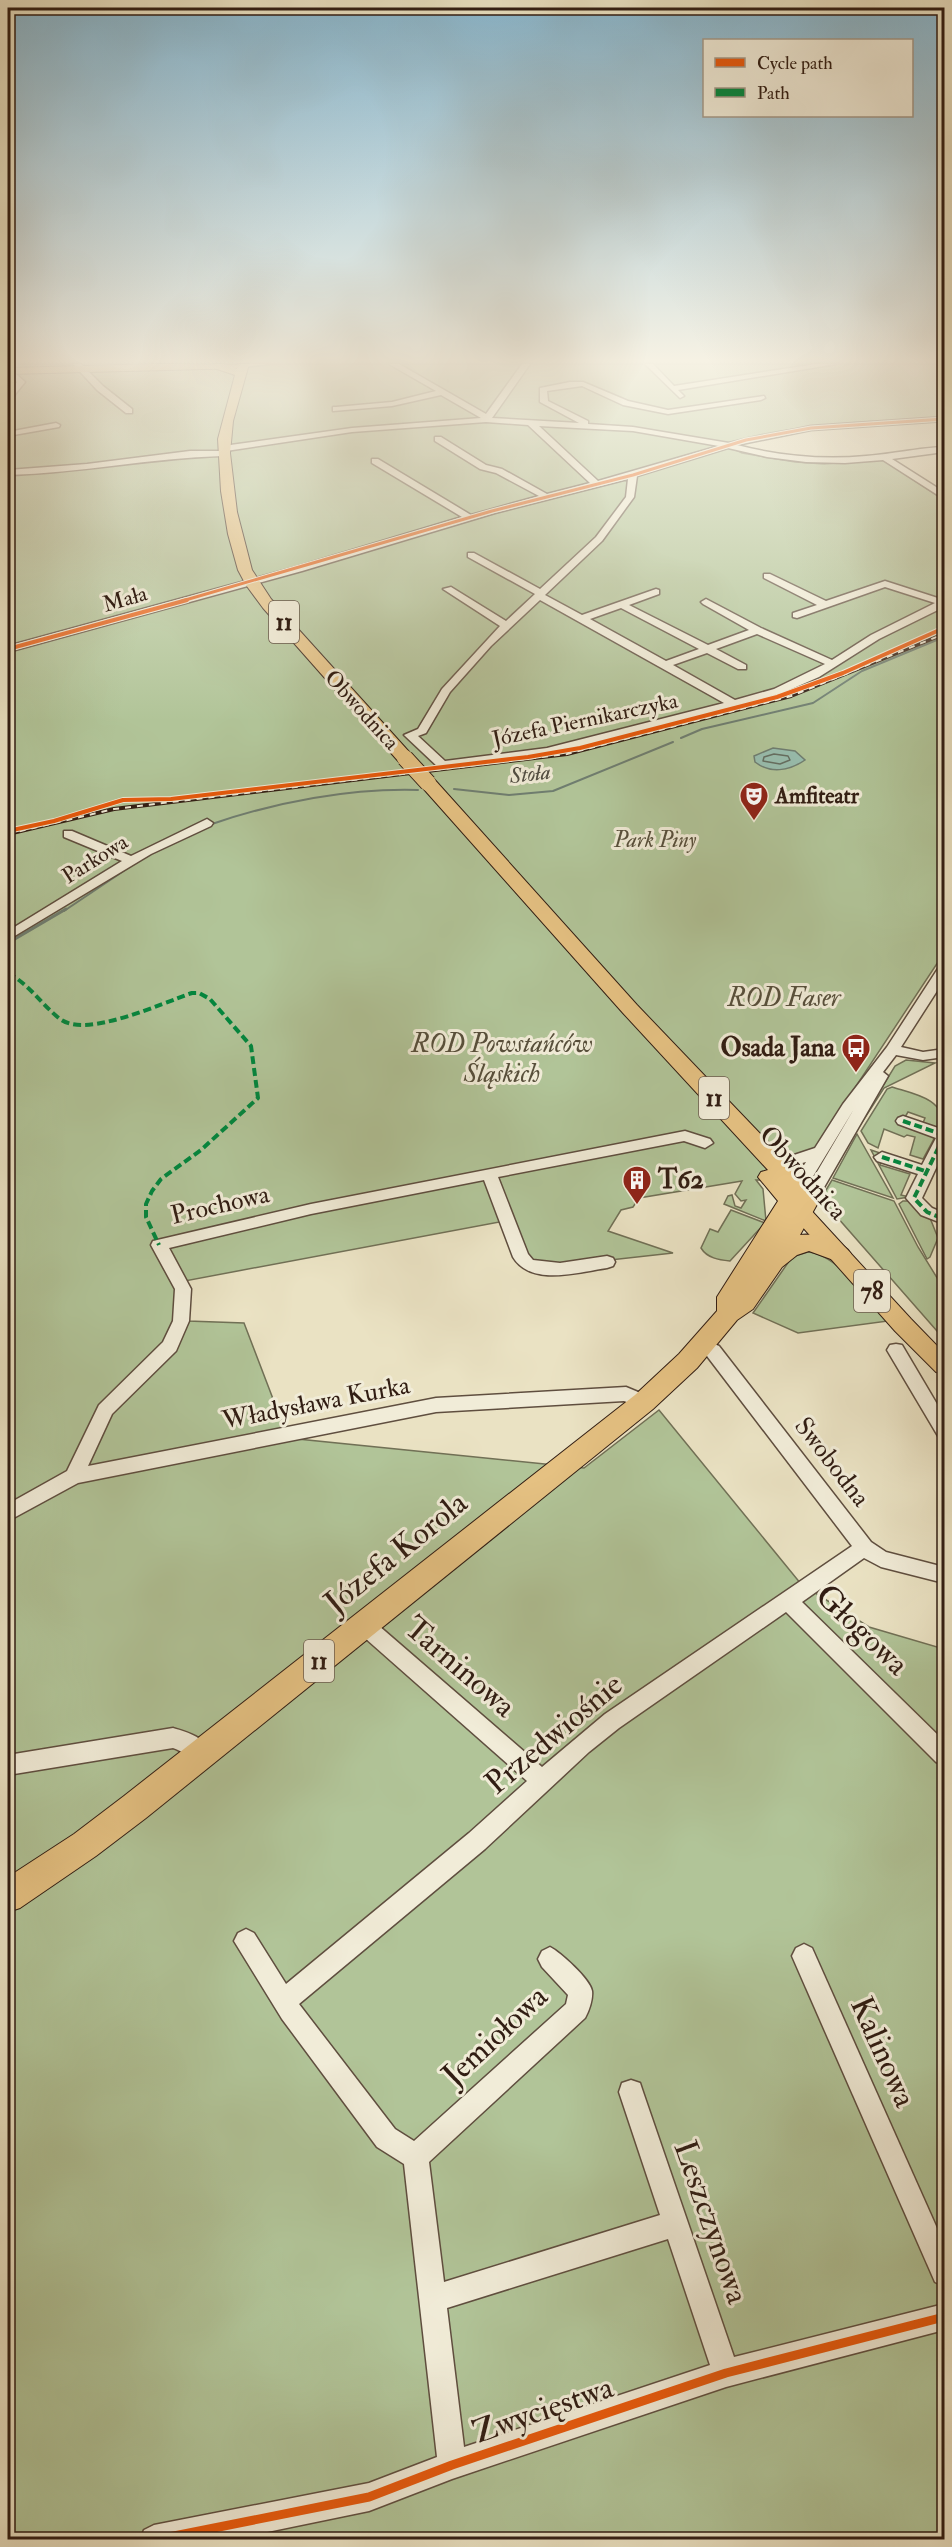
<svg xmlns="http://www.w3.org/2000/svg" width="952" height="2547" viewBox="0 0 952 2547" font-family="'IM FELL Double Pica',serif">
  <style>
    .green { fill: #b1c498; stroke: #717056; stroke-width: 1.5 }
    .water { fill: #98beaf; stroke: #6f7e71; stroke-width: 1.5 }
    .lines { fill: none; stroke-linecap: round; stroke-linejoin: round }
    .shore { stroke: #646e61; stroke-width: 1.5 }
    .stream-far1 { stroke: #6f7e71; stroke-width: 2 }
    .stream { stroke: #6f7e71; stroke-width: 3 }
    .minor-casing { stroke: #5f4e3f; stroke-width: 3 }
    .major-casing { stroke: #311d13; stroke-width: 2 }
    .highway-casing { stroke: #311d13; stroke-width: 2 }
    .minor { fill: #f1ecd8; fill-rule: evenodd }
    .major { fill: #e5c182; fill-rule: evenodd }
    .highway { fill: #e5c182; fill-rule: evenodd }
    .rail-casing { stroke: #311d13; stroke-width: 4 }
    .rail { stroke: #f1ecd8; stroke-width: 2; stroke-dasharray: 6; stroke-linecap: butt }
    .highway-bridge-casing { stroke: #311d13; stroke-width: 18; stroke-linecap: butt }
    .highway-bridge { stroke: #e5c182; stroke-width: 16 }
    .quiet { stroke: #00873e; stroke-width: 4; stroke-dasharray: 8 4; stroke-linecap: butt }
    .cycleway-far2-casing { stroke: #f1ecd8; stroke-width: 5 }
    .cycleway-far1-casing { stroke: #f1ecd8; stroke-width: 6 }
    .cycleway-casing { stroke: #f1ecd8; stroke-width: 13 }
    .cycleway-far2 { stroke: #e8590c; stroke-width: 3 }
    .cycleway-far1 { stroke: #e8590c; stroke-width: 4 }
    .cycleway { stroke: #e8590c; stroke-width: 9 }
    .labels { text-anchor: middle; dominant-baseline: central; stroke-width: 6; stroke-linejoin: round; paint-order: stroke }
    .far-street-label { font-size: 22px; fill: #311d13; stroke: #f1ecd8 }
    .far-water-label { font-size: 22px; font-style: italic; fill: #504d42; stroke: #f1ecd8 }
    .far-poi-label { font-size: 22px; font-weight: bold; fill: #311d13; stroke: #f1ecd8; text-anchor: start }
    .far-park-label { font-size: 22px; font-style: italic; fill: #574f3b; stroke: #f1ecd8 }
    .shield { fill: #f1ecd8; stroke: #6b5b4e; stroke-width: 1.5 }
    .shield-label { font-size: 24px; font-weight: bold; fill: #311d13 }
    .park-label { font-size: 26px; font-style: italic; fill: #574f3b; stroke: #f1ecd8 }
    .poi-label { font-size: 26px; font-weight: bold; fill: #311d13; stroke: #f1ecd8; text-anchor: end }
    .street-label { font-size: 26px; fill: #311d13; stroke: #f1ecd8 }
    .near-street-label { font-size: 32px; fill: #311d13; stroke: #f1ecd8 }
  </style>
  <rect width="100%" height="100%" fill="#eae2c3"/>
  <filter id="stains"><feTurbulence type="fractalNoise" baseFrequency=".00333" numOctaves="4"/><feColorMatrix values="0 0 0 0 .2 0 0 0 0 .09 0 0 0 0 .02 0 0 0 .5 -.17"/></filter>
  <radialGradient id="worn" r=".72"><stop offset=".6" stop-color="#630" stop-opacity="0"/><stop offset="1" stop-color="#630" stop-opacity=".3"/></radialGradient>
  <!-- green -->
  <g class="green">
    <path d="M8,364H944V417C871,422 794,423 723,444L742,453L795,462L824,464L882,459L944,500V953L794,1180H756L763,1189L766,1221L724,1204L728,1196L732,1195L735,1206L741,1208L746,1200L741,1201L735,1194L742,1181L639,1198L633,1207L621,1210L608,1231L673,1253L547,1267L530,1262L510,1220L179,1282L188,1321L244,1323L288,1438L584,1468L659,1410L801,1584L869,1627L944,1649V2539L8,2540Z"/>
    <polygon points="906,1060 935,1063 884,1088 828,1175 895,1066"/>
    <path d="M892,1087C914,1094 944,1098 944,1127H936L923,1123L925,1118L908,1112L902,1122L936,1135L923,1159L910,1155L915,1137L907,1135L904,1137L884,1129L878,1148L868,1143L861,1131L887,1089Z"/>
    <polygon points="857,1134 893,1198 833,1178"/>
    <polygon points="871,1150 883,1154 880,1165 910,1174 901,1195 909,1197 897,1199"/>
    <polygon points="832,1180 894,1201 918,1247 944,1289 944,1339 830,1209 823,1195"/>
    <polygon points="903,1201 913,1201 930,1218 938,1238 930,1257 927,1259 899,1204"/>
    <path d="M731,1210L765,1223L730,1261C719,1260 707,1258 701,1248L710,1229L718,1232Z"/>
    <path d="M808,1252C838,1254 868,1300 888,1321L798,1333L753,1313L792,1257Z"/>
  </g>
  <!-- water -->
  <path class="water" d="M773,748L795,751L805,760C789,771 770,774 755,762L754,756Z"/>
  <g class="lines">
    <!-- shore -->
    <polygon class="shore" points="774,754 788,756 790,760 780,764 763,761 764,757"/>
    <!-- stream-far1 -->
    <g class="stream-far1">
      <polyline points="681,738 702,729 813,703 862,671 944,637"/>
      <polyline points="454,789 509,795 553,791 673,742"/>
      <path d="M212,824C276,802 350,788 418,790"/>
      <polyline points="64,911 131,866"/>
    </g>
    <!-- stream -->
    <polyline class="stream" points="8,943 66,909"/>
    <!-- minor casing -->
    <g class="minor-casing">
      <g id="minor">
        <polygon points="73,364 81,364 103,386 132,409 132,413 126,413 97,390"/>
        <polygon points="269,364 244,367 240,365 241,364"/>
        <path d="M389,364H399L486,414L522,364H530L492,418L579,423L540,402V388L570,382H583L628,401L668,410L764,396L765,398L761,400L668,414L623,405L582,386L547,391L548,401L588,421V424L633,427L729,443L811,426L944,417V421L811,430L737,445C779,456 823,460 866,456C892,454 918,448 944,447V452L892,459L944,492V499L883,460L845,463L806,462L767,457L728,448L637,476L634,497L602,541L545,595L582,615L656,589L659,590V594L629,605L708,645L749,630L703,604L701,602L706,599L761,628L832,660L871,635L935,603L885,587L797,618L793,617V613L817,605L764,578V574H770L826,601L885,581L944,600V607L879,639L819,677L782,693L648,730L547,754L438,767L404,735L418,729L442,689L500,626L443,589L451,587L506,621L535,594L468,557V553H474L540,589L596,537L626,497L628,479L495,513L302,571L8,652V646L296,567L462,517L372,463V459H378L471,515L539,496L496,473L480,469L435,441V437H441L486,465L502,469L547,494L590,483L528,425L486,422L352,432L226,451L227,453L223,456C151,458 80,473 8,475V470L87,464L190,451H220V447L223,446L352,428L481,418L441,395L392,406L333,411V407H336L392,402L436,391ZM539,426L633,431L719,446L598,481ZM540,600L724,703L547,748L445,761L418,736L426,733L450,692L491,646ZM621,608L699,649L666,661L590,619ZM757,634L825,664L774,689L735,700L673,665L707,653L738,669H746V665L716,649Z"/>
        <polygon points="645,364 653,364 674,386 816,364 836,364 678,390 684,396 680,398"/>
        <polygon points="15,373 25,382 8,403 8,396 17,382 11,375"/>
        <polygon points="56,423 60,425 59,427 8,436 8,432"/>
        <polygon points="207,819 213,823 211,826 151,854 8,940 8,931 122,861 64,837 64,831 72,831 131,856"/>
        <polygon points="944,966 944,980 901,1047 923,1052 944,1049 944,1057 923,1060 896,1055 883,1072 888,1076 815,1203 803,1203 801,1199 854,1109 804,1191 792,1191 790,1187 806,1162 791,1166 761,1157 758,1153 766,1148 791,1156 815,1148 843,1104 887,1047 939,967"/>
        <polygon points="903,1116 944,1130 944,1151 922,1198 932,1208 944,1213 944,1224 921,1215 906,1198 918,1174 877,1161 874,1157 882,1152 922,1165 936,1138 898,1124 896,1121 898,1118"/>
        <path d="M685,1131L710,1139L713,1143L705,1148L684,1141L498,1177L528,1254L533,1260L560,1263L607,1256L613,1258L615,1262L613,1266L607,1268C579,1272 531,1287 513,1257L484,1180L311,1214L169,1248L191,1289L189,1321L176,1351L112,1414L88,1466L436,1398L626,1387L650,1397L653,1402L650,1407L644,1409L624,1401L436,1412L78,1483L8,1521V1504L67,1471L99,1405L163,1342L173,1321L175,1289L151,1245L153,1241L311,1204Z"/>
        <path d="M702,1339L719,1346L871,1542L886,1552L944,1567V1583L881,1567L864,1558L802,1602L944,1741V1765L936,1762L786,1612L619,1728L589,1752L485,1849L299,2004L395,2129L414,2141L566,2004L568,1995L542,1967L538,1959L542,1951L550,1947C560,1952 590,1979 592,1991C593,1999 589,2011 585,2018L429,2162L444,2282L660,2215L619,2092L622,2083L631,2080L640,2083L643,2092L734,2357L944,2304V2330L726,2387L452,2479L369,2511L229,2540H140L144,2530L154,2525L369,2483L437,2457L404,2164L377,2147L282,2019L234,1941L238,1933L246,1929L254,1933L286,1984L469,1833L527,1781L357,1631L354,1625L357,1619L364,1616L371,1619L542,1767L605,1714L852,1546L707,1356L696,1350L693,1345L696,1340ZM668,2239L710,2365L464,2447L447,2308Z"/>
        <polygon points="896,1344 902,1345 944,1416 944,1438 938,1436 887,1350 890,1345"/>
        <path d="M173,1728C190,1733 204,1737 212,1754L209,1761L201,1764C190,1760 184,1751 173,1748L8,1775V1755Z"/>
        <polygon points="804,1944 812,1948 944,2244 944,2286 935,2282 792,1956 796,1948"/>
      </g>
    </g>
    <!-- major casing -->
    <g class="major-casing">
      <g id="major">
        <polygon points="161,364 249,365 244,368 8,374 8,368"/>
        <polygon points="790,1193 797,1195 911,1319 944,1353 944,1374 936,1372 895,1331 783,1205 780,1200 783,1195"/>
      </g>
    </g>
    <!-- highway casing -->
    <g class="highway-casing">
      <g id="highway">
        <polygon points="214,364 223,364 237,369 238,364 249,364 233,421 230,453 237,512 252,570 271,599 411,754 413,758 411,762 399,762 263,608 246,585 238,570 228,534 221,491 218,439 235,375 214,368"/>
        <path d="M428,778L434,779L637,1005L817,1193L820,1199L800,1235C815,1233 843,1240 851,1254L847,1260L839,1262L809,1251L797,1255L782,1267L753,1309L737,1320L697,1368L653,1409L146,1818L96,1856L20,1908L8,1912V1877L74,1834L124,1796L635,1395L679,1354L717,1311V1297L778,1201L758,1177L761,1172L768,1170L623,1013L422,787L420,783L422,779Z"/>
      </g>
    </g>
    <!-- minor -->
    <use href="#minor" class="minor"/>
    <!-- major -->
    <use href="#major" class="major"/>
    <!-- highway -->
    <use href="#highway" class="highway"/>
    <!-- rail casing -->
    <g class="rail-casing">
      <polyline id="rail" points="8,834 114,809 567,754 791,696 944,634"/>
    </g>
    <!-- rail -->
    <use href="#rail" class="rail"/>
    <!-- highway-bridge casing -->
    <g class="highway-bridge-casing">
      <polyline id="highway-bridge" points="405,758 428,783"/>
    </g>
    <!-- highway-bridge -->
    <use href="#highway-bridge" class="highway-bridge"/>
    <!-- quiet -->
    <g class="quiet">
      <path d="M8,973C30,985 41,1004 60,1019C86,1039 162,1003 192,993H199L210,999L251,1046L258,1098L201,1150L161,1179L152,1191L146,1204V1217L159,1245"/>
      <polyline points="903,1121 944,1135"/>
      <polyline points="944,1136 914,1198 927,1212 944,1219"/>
      <polyline points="882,1157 925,1171"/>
    </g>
    <!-- cycleway-far2 casing -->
    <g class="cycleway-far2-casing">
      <polyline id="cycleway-far2" points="182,601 492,511 633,475 746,440 811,428 944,419"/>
    </g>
    <!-- cycleway-far1 casing -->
    <g class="cycleway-far1-casing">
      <g id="cycleway-far1">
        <polyline points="8,649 187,600"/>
        <polyline points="8,831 54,821 123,800 171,799 528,757 580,748 777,697 843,673 944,628"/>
      </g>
    </g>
    <!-- cycleway casing -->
    <g class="cycleway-casing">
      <polyline id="cycleway" points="154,2540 369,2497 452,2465 726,2373 944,2317"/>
    </g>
    <!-- cycleway-far2 -->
    <use href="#cycleway-far2" class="cycleway-far2"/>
    <!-- cycleway-far1 -->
    <use href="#cycleway-far1" class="cycleway-far1"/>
    <!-- cycleway -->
    <use href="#cycleway" class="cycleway"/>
  </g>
  <!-- sky -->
  <linearGradient id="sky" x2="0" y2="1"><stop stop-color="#88b8d1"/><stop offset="0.5" stop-color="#f6f2e4"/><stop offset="1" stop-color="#f6f2e4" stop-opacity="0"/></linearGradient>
  <rect width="952" height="721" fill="url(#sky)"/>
  <!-- icons -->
  <defs>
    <g id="theatre-pin" transform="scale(1.5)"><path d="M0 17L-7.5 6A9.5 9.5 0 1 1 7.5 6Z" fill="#8f2418" stroke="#f1ecd8"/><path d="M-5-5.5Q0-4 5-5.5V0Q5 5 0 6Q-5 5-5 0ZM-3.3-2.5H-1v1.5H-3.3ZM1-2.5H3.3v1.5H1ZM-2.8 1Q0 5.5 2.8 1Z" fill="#fff"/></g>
    <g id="bus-pin" transform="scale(1.5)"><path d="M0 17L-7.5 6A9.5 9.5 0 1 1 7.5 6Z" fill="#8f2418" stroke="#f1ecd8"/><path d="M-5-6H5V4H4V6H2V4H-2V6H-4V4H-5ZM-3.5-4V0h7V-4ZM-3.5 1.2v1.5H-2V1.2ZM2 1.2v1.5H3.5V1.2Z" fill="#fff"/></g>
    <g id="building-pin" transform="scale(1.5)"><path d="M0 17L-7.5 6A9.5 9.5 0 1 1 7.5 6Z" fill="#8f2418" stroke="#f1ecd8"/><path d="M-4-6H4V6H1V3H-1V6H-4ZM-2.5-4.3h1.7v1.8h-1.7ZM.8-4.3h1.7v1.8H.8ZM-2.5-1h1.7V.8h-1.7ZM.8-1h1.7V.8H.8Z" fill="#fff"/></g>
  </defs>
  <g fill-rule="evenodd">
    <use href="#theatre-pin" x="754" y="796"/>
    <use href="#bus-pin" x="856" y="1048"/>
    <use href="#building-pin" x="637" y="1180"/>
  </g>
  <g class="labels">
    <!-- far-street labels -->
    <g class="far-street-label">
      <text transform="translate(125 599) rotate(-16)">Mała</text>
      <text transform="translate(362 710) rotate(48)">Obwodnica</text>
      <text transform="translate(585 720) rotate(-12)">Józefa Piernikarczyka</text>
      <text transform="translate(95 859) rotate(-32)">Parkowa</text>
    </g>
    <!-- far-water labels -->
    <g class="far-water-label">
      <text transform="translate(530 774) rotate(-7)">Stoła</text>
    </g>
    <!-- far-poi labels -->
    <g class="far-poi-label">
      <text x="775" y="796">Amfiteatr</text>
    </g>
    <!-- far-park labels -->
    <g class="far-park-label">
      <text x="655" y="840">Park Piny</text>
    </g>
    <!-- shield labels -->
    <g class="shield">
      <rect x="269" y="601" width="30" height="42" rx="4.5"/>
      <rect x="699" y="1077" width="30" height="42" rx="4.5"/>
      <rect x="854" y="1270" width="36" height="42" rx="4.5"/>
      <rect x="304" y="1640" width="30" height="42" rx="4.5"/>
    </g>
    <g class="shield-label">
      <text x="284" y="622">11</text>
      <text x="714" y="1098">11</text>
      <text x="872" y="1291">78</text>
      <text x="319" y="1661">11</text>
    </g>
    <!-- park labels -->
    <g class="park-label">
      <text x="784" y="998">ROD Faser</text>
      <text x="502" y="1044">ROD Powstańców<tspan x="502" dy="30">Śląskich</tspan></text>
    </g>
    <!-- poi labels -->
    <g class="poi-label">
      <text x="835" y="1048">Osada Jana</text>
      <text x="658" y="1180" text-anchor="start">T62</text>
    </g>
    <!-- street labels -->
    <g class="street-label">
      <text transform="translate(803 1173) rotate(48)">Obwodnica</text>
      <text transform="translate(220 1205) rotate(-13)">Prochowa</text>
      <text transform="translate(316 1403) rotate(-11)">Władysława Kurka</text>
      <text transform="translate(832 1462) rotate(52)">Swobodna</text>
    </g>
    <!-- near-street labels -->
    <g class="near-street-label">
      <text transform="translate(396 1553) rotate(-39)">Józefa Korola</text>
      <text transform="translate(862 1630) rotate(44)">Głogowa</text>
      <text transform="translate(460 1667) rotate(41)">Tarninowa</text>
      <text transform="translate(554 1734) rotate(-40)">Przedwiośnie</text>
      <text transform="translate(495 2036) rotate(-43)">Jemiołowa</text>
      <text transform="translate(883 2052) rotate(66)">Kalinowa</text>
      <text transform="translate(711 2222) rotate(71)">Leszczynowa</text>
      <text transform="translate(543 2410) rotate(-19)">Zwycięstwa</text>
    </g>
  </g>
  <!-- margin -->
  <rect width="952" height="2547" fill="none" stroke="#eae2c3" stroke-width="30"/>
  <rect x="9" y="9" width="934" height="2529" fill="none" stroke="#311d13" stroke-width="3"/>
  <rect x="15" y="15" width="922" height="2517" fill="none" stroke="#311d13" stroke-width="1.5"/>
  <!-- legend -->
  <rect x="703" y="39" width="210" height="78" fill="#f1ecd8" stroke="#a49989" stroke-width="1.5"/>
  <rect x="715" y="58" width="30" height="9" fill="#e8590c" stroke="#a49989" stroke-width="1.5"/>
  <text x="757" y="69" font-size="18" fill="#311d13">Cycle path</text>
  <rect x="715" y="88" width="30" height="9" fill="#00873e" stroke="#a49989" stroke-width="1.5"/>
  <text x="757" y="99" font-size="18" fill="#311d13">Path</text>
  <rect width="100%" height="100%" filter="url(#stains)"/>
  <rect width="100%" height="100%" fill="url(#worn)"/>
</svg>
